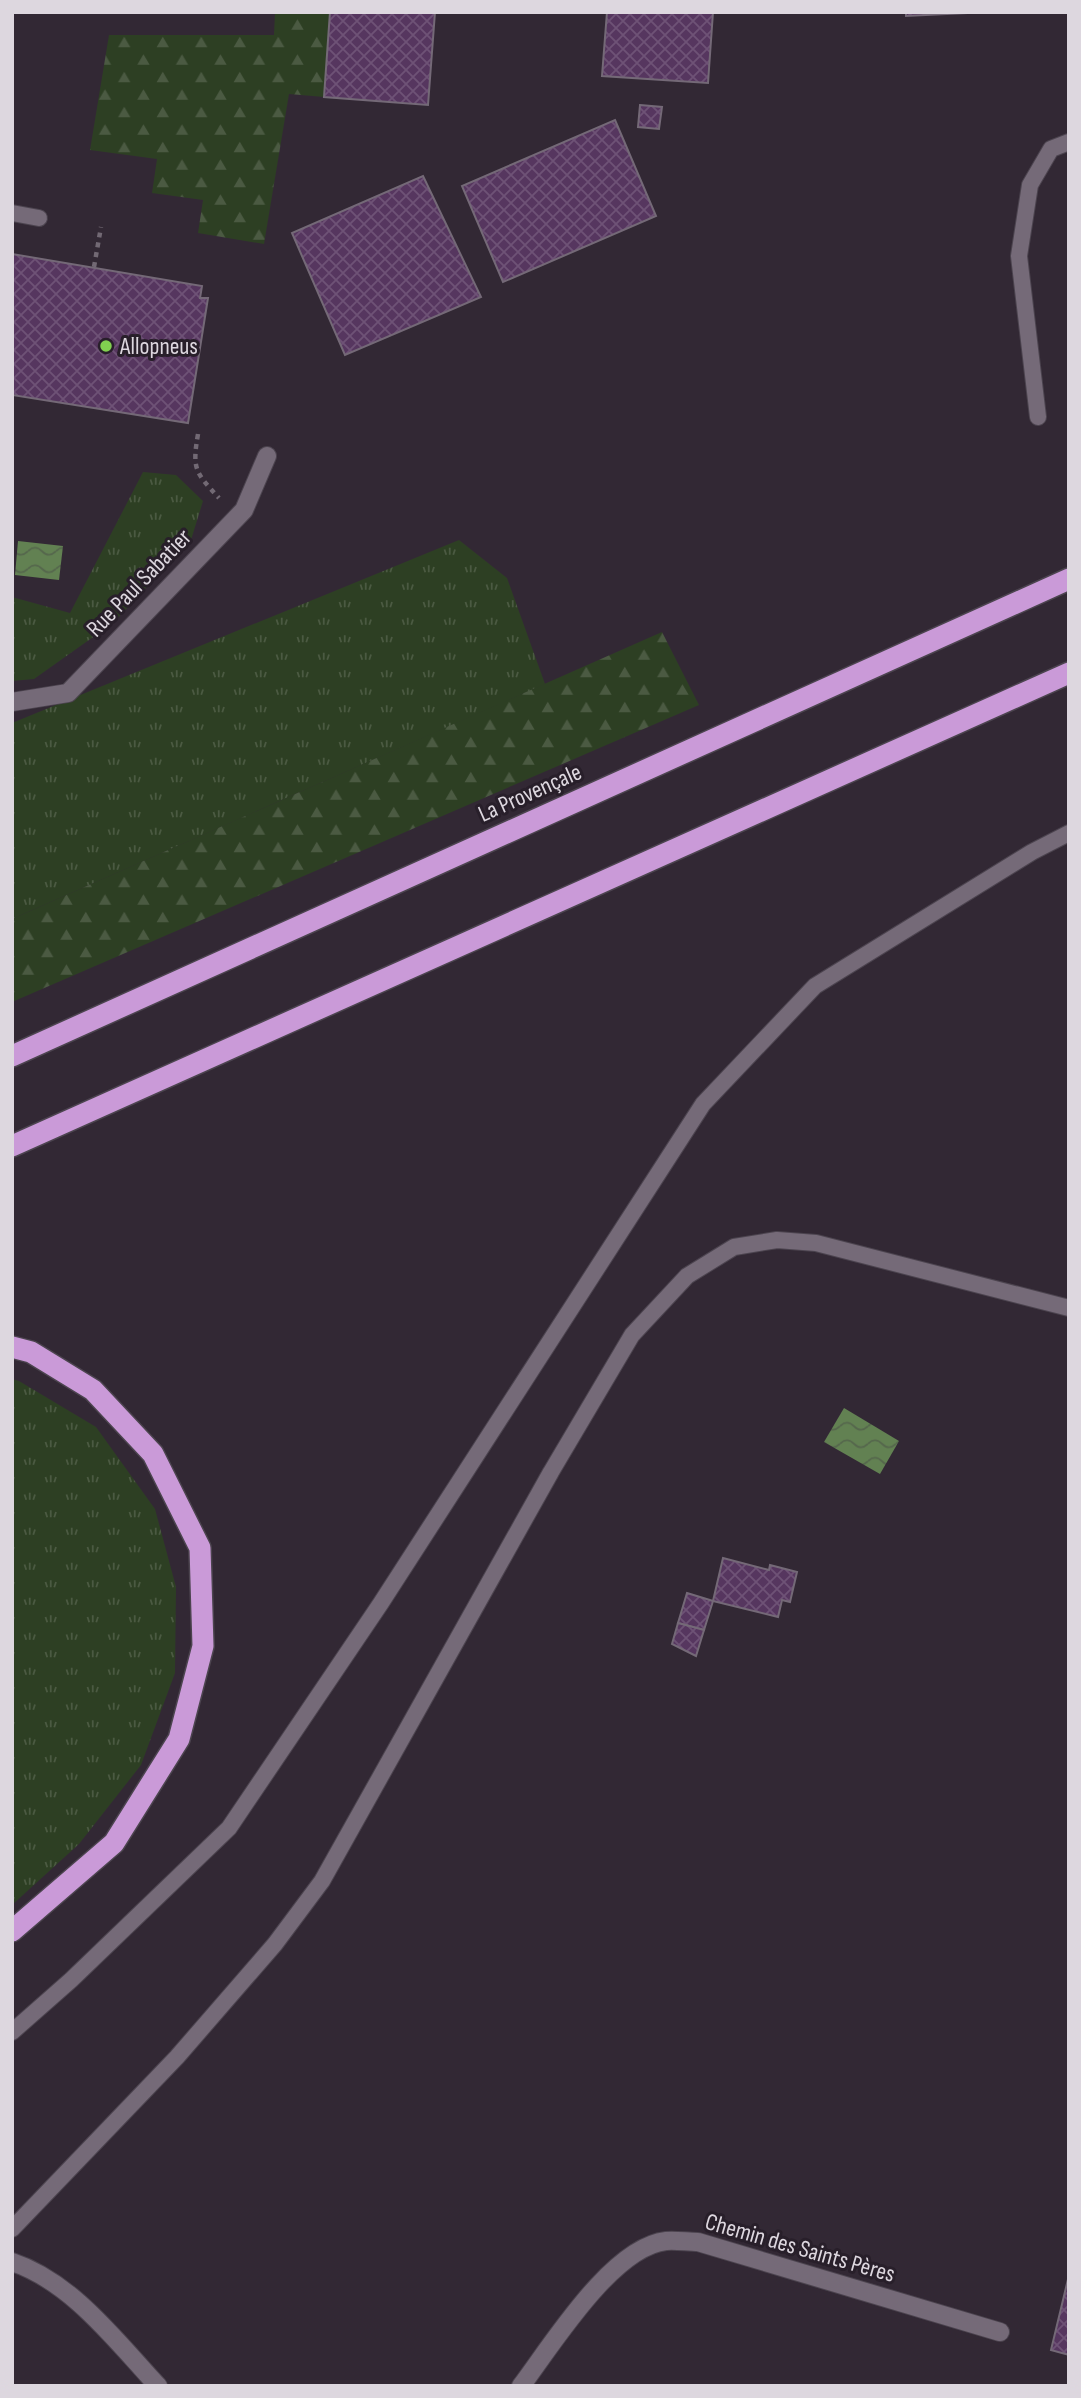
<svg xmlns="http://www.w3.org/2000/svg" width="1081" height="2398" viewBox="0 0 1081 2398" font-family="'Sofia Sans Condensed',sans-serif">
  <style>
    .grass { fill: url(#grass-tufts) }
    .forest { fill: url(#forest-firs) }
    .water { fill: url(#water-waves) }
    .building { fill: url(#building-cross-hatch); stroke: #746977; stroke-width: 2 }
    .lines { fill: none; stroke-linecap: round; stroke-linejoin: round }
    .lane-casing { stroke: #4c444f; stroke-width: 18 }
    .street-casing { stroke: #4c444f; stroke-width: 20 }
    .highway-casing { stroke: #4c444f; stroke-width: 24 }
    .path { stroke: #726974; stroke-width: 4.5; stroke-dasharray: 5 5; stroke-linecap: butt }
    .lane { stroke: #756a78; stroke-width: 16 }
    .street { stroke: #756a78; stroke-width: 18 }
    .highway { stroke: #ca9ad8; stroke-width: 21 }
    .poi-dot { fill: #81d050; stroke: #281f2a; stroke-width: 2.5 }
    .labels { text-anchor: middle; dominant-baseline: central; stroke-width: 6; stroke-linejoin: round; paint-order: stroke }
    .poi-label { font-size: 24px; fill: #ddd7df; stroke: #281f2a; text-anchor: start }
    .street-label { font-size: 24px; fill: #ddd7df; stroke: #281f2a }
  </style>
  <defs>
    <pattern id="grass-tufts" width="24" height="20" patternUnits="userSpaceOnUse" patternTransform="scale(1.75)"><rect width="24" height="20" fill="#2d3f23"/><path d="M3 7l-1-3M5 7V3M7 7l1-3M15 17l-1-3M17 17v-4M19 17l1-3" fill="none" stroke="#4b5a42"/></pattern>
    <pattern id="forest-firs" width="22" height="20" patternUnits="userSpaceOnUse" patternTransform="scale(1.75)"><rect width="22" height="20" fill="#2d3f23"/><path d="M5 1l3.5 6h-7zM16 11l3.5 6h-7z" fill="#4b5a42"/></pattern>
    <pattern id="water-waves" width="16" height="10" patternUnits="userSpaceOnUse" patternTransform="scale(1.75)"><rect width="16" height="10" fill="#628152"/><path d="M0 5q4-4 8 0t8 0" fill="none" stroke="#55674c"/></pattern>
    <pattern id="building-cross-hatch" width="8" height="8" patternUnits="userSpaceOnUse" patternTransform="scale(1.75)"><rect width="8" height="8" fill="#56365f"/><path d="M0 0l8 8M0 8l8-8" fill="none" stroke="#6e5276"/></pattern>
  </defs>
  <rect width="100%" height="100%" fill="#322834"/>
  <!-- grass -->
  <g class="grass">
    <polygon points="143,472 176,475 203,501 191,540 113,623 34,679 12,681 12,597 70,613"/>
    <polygon points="459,540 507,578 545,684 12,919 12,723"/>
    <polygon points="12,1379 19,1381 96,1427 155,1509 176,1587 175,1673 141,1765 79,1844 12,1905"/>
  </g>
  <!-- forest -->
  <g class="forest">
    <polygon points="275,12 330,12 324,97 289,94 264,244 198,233 203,200 152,193 157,159 90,150 109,35 274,35"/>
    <polygon points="662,632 699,705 12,1002 12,919"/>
  </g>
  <!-- water -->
  <g class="water">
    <polygon points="18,541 63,546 59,580 15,575"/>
    <polygon points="844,1408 899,1441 880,1474 824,1442"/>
  </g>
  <!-- building -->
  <g class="building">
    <polygon points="330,12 435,12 428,105 324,97"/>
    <polygon points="607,12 713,12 708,83 602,76"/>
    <polygon points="906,12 989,12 906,16"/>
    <polygon points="640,105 662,107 659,129 638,127"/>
    <polygon points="615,120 656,216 503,282 462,186"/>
    <polygon points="423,176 481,297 345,355 292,233"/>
    <polygon points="12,254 202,286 200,298 208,298 188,423 12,395"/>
    <polygon points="723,1558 769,1570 770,1565 797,1572 790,1602 782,1600 778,1617 713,1601"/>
    <polygon points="687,1593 713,1601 704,1630 678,1623"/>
    <polygon points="678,1623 704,1630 696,1656 672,1644"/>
    <polygon points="1069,2275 1069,2355 1051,2350"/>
  </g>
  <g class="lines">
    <!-- lane casing -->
    <g class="lane-casing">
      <g id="lane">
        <polyline points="12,213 39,218"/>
        <polyline points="1038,417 1019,256 1030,185 1051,149 1069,142"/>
        <polyline points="12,2032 71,1980 229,1828 381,1603 703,1104 815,986 1032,852 1069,833"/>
        <polyline points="12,2229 177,2057 275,1944 322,1881 551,1472 632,1335 687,1276 734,1247 777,1240 816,1243 1069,1308"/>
      </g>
    </g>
    <!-- street casing -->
    <g class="street-casing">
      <g id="street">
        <polyline points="12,702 68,693 244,510 267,456"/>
        <path d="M12,2262C72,2282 116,2341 158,2386"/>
        <path d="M521,2386C552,2345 612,2247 666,2241C676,2240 687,2242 698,2242L1000,2332"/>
      </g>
    </g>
    <!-- highway casing -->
    <g class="highway-casing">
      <g id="highway">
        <polyline points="12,1056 1069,579"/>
        <polyline points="12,1146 1069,673"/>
        <polyline points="12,1347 31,1352 93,1390 153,1454 200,1548 203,1646 179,1739 114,1843 12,1931"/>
      </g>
    </g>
    <!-- path -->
    <g class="path">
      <polyline points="94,267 101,227"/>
      <path d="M198,434C192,469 195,472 219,498"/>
    </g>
    <!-- lane -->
    <use href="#lane" class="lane"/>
    <!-- street -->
    <use href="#street" class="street"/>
    <!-- highway -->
    <use href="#highway" class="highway"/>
  </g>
  <!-- markers -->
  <circle class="poi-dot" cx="106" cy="346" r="7"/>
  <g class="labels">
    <!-- poi labels -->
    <g class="poi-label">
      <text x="120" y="346">Allopneus</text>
    </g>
    <!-- street labels -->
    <g class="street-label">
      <text transform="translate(139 583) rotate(-46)">Rue Paul Sabatier</text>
      <text transform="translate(530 793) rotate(-24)">La Provençale</text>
      <text transform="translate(800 2248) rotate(16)">Chemin des Saints Pères</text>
    </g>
  </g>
  <!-- border -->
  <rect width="1081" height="2398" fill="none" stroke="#ddd7df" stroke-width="28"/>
</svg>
